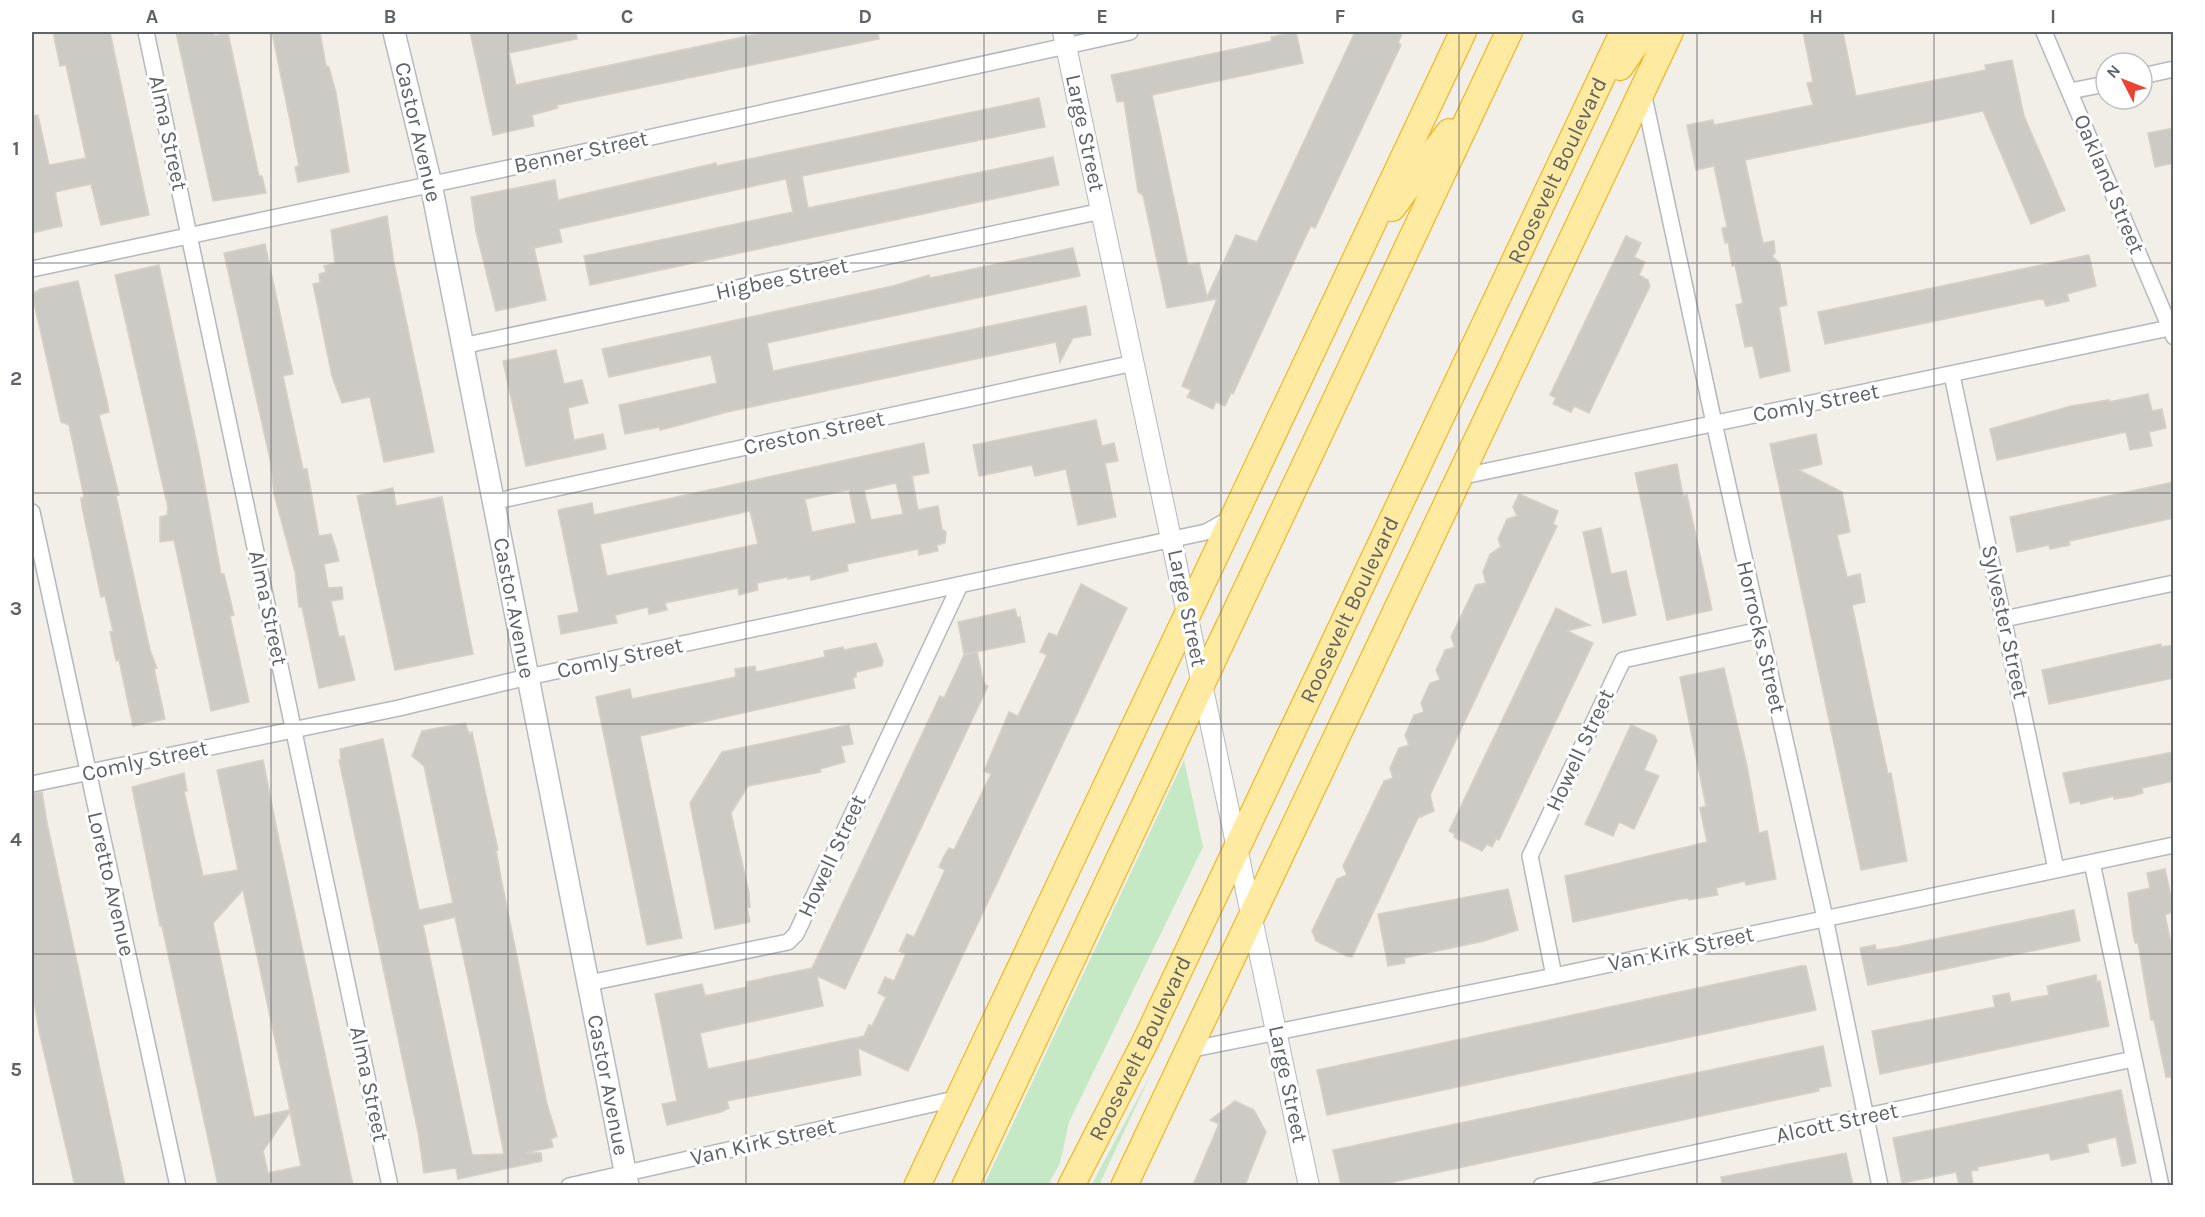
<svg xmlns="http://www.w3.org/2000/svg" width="2205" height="1217" viewBox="0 0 2205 1217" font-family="Karla,sans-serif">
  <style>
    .green { fill: #c5e8c5 }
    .building { fill: #cccac5; stroke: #d6d1c6; stroke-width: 1.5; fill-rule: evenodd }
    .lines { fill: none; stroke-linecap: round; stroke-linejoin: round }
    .minor-casing { stroke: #b5b8bc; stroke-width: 18 }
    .tertiary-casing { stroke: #b5b8bc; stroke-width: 22 }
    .secondary-casing { stroke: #b6babf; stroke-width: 24 }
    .trunk-casing { stroke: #f9ab00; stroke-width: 28 }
    .minor { stroke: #fff; stroke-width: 15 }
    .tertiary { stroke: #fff; stroke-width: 20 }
    .secondary { stroke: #fff; stroke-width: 21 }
    .trunk { stroke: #feeaa1; stroke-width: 26 }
    .grid { fill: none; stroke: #5f6368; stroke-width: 1.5; stroke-opacity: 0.55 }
    .labels { text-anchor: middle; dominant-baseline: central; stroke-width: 6; stroke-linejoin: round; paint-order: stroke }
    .street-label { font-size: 22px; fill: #5f6368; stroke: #fff }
    .neatline { fill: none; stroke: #5f6368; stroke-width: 2 }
    .grid-label { font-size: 20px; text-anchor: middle; font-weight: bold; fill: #5f6368 }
  </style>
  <rect width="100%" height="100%" fill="#f1efe8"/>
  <!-- green -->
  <g class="green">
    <polygon points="1184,760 1203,847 1069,1122 1060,1163 1048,1185 984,1185"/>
    <polygon points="1152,1072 1099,1185 1092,1185 1100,1169"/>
  </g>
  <!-- building -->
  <g class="building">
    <polygon points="53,32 110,32 149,215 101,225 91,184 55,192 62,226 32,233 32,116 38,115 49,165 86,158 66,65 60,66"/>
    <polygon points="176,32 213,32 214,36 228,33 259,176 262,176 266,193 213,201"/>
    <polygon points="272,32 320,32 326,66 329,67 336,93 349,172 298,182 295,167 299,166"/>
    <polygon points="470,32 576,32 577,39 509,53 516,85 767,32 878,32 879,39 557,105 558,108 532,115 534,126 493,135"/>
    <polygon points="1296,32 1303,63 1152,95 1188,265 1199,263 1207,297 1236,235 1257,242 1355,32 1403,32 1398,43 1401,45 1315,228 1311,226 1304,240 1233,394 1231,393 1225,406 1216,402 1213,409 1187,397 1191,390 1182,386 1217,299 1167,308 1143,195 1138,192 1124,101 1117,102 1111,75 1272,41 1271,37"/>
    <polygon points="1803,32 1843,32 1856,96 1986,70 1985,65 2012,60 2024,116 2065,210 2031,224 1983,111 1745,160 1763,243 1774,241 1775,253 1772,256 1780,264 1787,305 1779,307 1790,371 1760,378 1753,346 1745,347 1736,305 1743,303 1735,265 1732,266 1728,242 1725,243 1722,228 1727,227 1714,166 1696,170 1687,125 1713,120 1714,125 1813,105 1807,83 1813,82"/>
    <polygon points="1039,98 1045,127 802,176 808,208 1053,157 1059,185 590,285 584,256 793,212 786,179 559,229 562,242 534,248 546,300 496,311 476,232 471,197 555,180 558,200 716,163 716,166"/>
    <polygon points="2174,128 2174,163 2155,167 2148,133"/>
    <polygon points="387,216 394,263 434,452 384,462 370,397 342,403 332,376 313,284 320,283 319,274 326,272 324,266 335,263 331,230"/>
    <polygon points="1626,236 1641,243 1634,257 1645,262 1639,275 1648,280 1650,286 1589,413 1574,406 1571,412 1553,404 1556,398 1550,395"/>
    <polygon points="265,244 293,374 283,376 303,469 307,469 319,536 331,534 336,549 339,561 324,564 328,588 342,587 343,599 331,601 339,637 344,636 355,680 319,688 302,607 299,607 295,572 274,494 271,464 224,253"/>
    <polygon points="1073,248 1080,276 767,343 773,371 1086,306 1091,335 1073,338 1060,362 1056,342 727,412 676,426 660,430 659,427 625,434 619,405 717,383 711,355 609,377 602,349 893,286 929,275 930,278"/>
    <polygon points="2089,255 2096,286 2067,294 2069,301 2046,306 2044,300 2040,299 1825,344 1818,312"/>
    <polygon points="159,265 200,459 221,574 224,574 234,615 230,616 249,702 211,711 174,540 160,542 160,517 167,515 168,508 115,275"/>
    <polygon points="78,281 107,401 109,412 99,415 119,495 116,495 150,650 157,668 154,668 165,719 133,726 119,660 116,661 110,632 113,631 105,596 101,597 82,507 81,498 84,497 69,425 61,422 32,294 40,289"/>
    <polygon points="556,350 564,384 582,380 588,403 568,408 574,440 603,434 606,449 526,466 503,361"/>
    <polygon points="2148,394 2152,411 2162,409 2166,428 2149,432 2152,446 2130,450 2126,432 1997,460 1990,429 2071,406 2109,400 2109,402"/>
    <polygon points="1096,420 1102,446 1114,443 1118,461 1105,463 1116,517 1078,525 1066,469 1035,476 1032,465 979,476 973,445"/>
    <polygon points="1816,434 1822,464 1799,470 1842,492 1850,532 1837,535 1847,577 1860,574 1865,602 1852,605 1888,774 1891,773 1907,861 1861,870 1770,444"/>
    <path d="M924,443L929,473L912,476L918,510L938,506L942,529L946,532L945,543L937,545L938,551L919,555L918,549L847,564L848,571L811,580L810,575L788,579V577L757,583L758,590L739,595L738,588L665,603L667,610L649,614L648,607L615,615L617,623L561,634L558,616L579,612L558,510L592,503L594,515ZM896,483L903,514L871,520L864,490ZM849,490L856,523L812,532L805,499ZM750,511L758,544L607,576L600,544Z"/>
    <polygon points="1677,464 1683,496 1687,495 1712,610 1667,620 1635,473"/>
    <polygon points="2174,482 2174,518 2074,540 2069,541 2070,545 2050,549 2049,545 2017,552 2010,517"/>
    <polygon points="393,488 396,506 442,497 473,654 395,670 357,496"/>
    <polygon points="1519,494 1558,511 1553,524 1557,526 1430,795 1434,811 1418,818 1352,957 1347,956 1316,941 1312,931 1337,879 1347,875 1343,866 1384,781 1393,778 1390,768 1399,748 1409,745 1405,735 1414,715 1424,712 1421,703 1430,683 1440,680 1436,670 1445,650 1455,647 1451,637 1476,585 1486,583 1483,572 1490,554 1501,547 1498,539 1507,519 1517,516 1513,507"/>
    <polygon points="1601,528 1611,574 1626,571 1636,615 1603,623 1583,532"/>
    <polygon points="1081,584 1127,608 908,1071 858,1048 861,1075 727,1101 729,1108 721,1112 667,1125 662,1104 677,1101 655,994 702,984 705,996 747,987 746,982 812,968 940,696 944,698 964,655 977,652 984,684 988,686 845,989 817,976 823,1006 700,1033 708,1069 864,1036 869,1025 872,1026 886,997 878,993 881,986 885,977 894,981 906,954 899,951 907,934 914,937 945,870 939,867 943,858 949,848 954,850 991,774 984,771 1009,712 1018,716 1047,655 1040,652 1045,641 1049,633 1057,636"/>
    <polygon points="1556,608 1590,625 1567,631 1593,643 1499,840 1496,839 1492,847 1487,844 1482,851 1454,837 1455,834 1449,831"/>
    <polygon points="1015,609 1017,617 1020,617 1025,642 964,654 958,622"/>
    <polygon points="876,643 883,661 882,666 856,672 856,677 853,678 855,688 640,736 682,938 647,945 596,697 630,689 632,699 736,677 735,669 755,666 756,672 825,657 824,651 843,647 844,650"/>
    <polygon points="2161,644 2161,647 2174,645 2174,678 2049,704 2042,670"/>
    <polygon points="1724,668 1747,766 1759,833 1767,831 1776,879 1746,885 1745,881 1716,888 1718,895 1689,900 1688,898 1681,899 1573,922 1565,876 1707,842 1700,808 1706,806 1680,677"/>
    <path d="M465,723L469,733L472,732L498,850H496L501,878L547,1104L557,1136L551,1139L553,1147L525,1153H541L542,1161L458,1179L456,1168L424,1173L418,1132L339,760H341L340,749L383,739L419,910L453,903L424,766L412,756L422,731ZM455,917L485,1058L504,1154L472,1155L423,925Z"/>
    <polygon points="849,725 853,744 841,746 845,762 820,769 821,772 748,786 731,813 749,893 750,907 747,908 750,922 715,929 690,803 722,752"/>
    <polygon points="1631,725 1655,736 1657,741 1644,770 1659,776 1634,829 1619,822 1613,836 1585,824"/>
    <polygon points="2174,752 2174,781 2142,788 2143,793 2133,796 2114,799 2114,796 2081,804 2080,801 2070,803 2063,773"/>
    <path d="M263,760L279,840L353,1185H218L162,926H160L132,787L184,773L187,791H184L203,876L238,870L217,770ZM243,890L290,1110L254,1117L213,923ZM290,1112L301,1166L268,1173L263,1151Z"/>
    <polygon points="42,792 47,823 125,1185 76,1185 74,1182 39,1031 32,989 32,793"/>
    <polygon points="2165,869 2174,911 2165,915 2174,958 2174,1077 2166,1077 2154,1020 2151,1020 2138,943 2135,943 2133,934 2128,893 2150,888 2147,873"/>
    <polygon points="1508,889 1518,930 1484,941 1404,958 1405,963 1388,966 1378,914"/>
    <polygon points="2074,910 2080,941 1868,985 1860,948 1875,945 1876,950 1897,947"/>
    <polygon points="1800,966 1806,966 1816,1010 1327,1115 1317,1070"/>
    <polygon points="2096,975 2097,982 2100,981 2109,1026 1880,1074 1872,1031 1995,1007 1993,996 2009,993 2011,1002 2049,995 2047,986"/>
    <polygon points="1823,1046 1831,1086 1818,1088 1819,1091 1379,1185 1341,1185 1333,1150"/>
    <polygon points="2121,1090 2136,1163 2122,1166 2116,1137 2087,1144 2089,1152 2051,1160 2049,1153 1977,1167 1978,1170 1971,1171 1973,1185 1959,1185 1956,1172 1902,1183 1893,1138"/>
    <polygon points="1235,1101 1254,1110 1266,1132 1245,1185 1193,1185 1219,1124 1210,1120"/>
    <polygon points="1846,1153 1853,1185 1722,1185 1721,1177"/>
  </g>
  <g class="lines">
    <!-- minor casing -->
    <g class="minor-casing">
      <g id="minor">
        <polyline points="146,32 390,1186"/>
        <polyline points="2044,32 2174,337"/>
        <polyline points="2142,76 2174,69"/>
        <polyline points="2070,91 2106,84"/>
        <polyline points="1643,92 1714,423 1825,918 1880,1186"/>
        <polyline points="32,269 556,158 1130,32"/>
        <polyline points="462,346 1102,211"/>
        <polyline points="1952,375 2056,869"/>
        <polyline points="1459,477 2174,327"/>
        <polyline points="492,502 1134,363"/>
        <polyline points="32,512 178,1186"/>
        <polyline points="2004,619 2174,583"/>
        <polyline points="32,784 399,708 528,677 1206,532 1231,518"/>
        <polyline points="2092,863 2161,1186"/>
        <polyline points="1554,976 1530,856 1623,660 1760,630"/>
        <polyline points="589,983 788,942 796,934 960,585"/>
        <polyline points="1188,1050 1554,976 2174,845"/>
        <polyline points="569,1186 959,1098"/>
        <polyline points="1541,1186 2133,1059"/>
      </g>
    </g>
    <!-- tertiary casing -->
    <g class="tertiary-casing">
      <polyline id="tertiary" points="1063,32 1309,1186"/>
    </g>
    <!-- secondary casing -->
    <g class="secondary-casing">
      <polyline id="secondary" points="394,32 431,184 628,1186"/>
    </g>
    <!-- trunk casing -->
    <g class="trunk-casing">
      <g id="trunk">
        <polyline points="1620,67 1644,32"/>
        <polyline points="1392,208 1449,132"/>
        <polyline points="917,1186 1463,32"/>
        <polyline points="965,1186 1509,32"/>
        <path id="s1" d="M1071,1186L1147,1038L1623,32"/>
        <polyline points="1124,1186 1670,32"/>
      </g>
    </g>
    <!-- minor -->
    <use href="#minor" class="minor"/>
    <!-- tertiary -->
    <use href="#tertiary" class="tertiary"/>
    <!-- secondary -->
    <use href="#secondary" class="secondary"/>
    <!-- trunk -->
    <use href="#trunk" class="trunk"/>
  </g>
  <!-- grid -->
  <path class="grid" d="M271,32V1186M508,32V1186M746,32V1186M984,32V1186M1221,32V1186M1459,32V1186M1697,32V1186M1934,32V1186M32,263H2174M32,493H2174M32,724H2174M32,954H2174"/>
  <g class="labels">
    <!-- street labels -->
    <g class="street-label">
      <text transform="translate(418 132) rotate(77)">Castor Avenue</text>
      <text transform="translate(168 133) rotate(78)">Alma Street</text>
      <text transform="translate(1085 133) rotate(78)">Large Street</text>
      <text transform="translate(581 152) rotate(-12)">Benner Street</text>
      <text stroke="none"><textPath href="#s1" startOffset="1126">Roosevelt Boulevard</textPath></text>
      <text transform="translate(2109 184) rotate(67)">Oakland Street</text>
      <text transform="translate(782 279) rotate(-12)">Higbee Street</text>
      <text transform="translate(1816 403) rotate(-11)">Comly Street</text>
      <text transform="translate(814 433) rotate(-12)">Creston Street</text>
      <text transform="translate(268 608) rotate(78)">Alma Street</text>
      <text transform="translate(514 608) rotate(79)">Castor Avenue</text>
      <text transform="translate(1187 608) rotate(78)">Large Street</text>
      <text stroke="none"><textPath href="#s1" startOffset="640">Roosevelt Boulevard</textPath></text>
      <text transform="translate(2005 622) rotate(78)">Sylvester Street</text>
      <text transform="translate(1761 637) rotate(77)">Horrocks Street</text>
      <text transform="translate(620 658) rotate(-12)">Comly Street</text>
      <text transform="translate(1580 750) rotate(-65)">Howell Street</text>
      <text transform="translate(145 761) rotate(-12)">Comly Street</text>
      <text transform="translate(832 856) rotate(-65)">Howell Street</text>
      <text transform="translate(111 884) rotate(77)">Loretto Avenue</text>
      <text transform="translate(1681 949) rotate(-12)">Van Kirk Street</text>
      <text stroke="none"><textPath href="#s1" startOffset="154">Roosevelt Boulevard</textPath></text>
      <text transform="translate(369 1084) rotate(78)">Alma Street</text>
      <text transform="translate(1288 1084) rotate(78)">Large Street</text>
      <text transform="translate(608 1085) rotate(79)">Castor Avenue</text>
      <text transform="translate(1837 1123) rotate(-12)">Alcott Street</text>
      <text transform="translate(763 1142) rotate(-13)">Van Kirk Street</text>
    </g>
  </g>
  <!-- border -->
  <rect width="2205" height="1217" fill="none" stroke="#ffffff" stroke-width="66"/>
  <!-- north arrow -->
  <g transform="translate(2124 81) rotate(312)"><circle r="28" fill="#ffffff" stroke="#bfc1c3" stroke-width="1.5"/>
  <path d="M0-4.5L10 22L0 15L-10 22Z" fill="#ea4335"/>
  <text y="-9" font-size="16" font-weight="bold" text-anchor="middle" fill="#5f6368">N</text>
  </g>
  <rect x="33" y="33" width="2139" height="1151" class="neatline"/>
  <g class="grid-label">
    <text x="152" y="23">A</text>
    <text x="390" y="23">B</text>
    <text x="627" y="23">C</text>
    <text x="865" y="23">D</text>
    <text x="1102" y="23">E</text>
    <text x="1340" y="23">F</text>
    <text x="1578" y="23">G</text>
    <text x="1816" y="23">H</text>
    <text x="2053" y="23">I</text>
    <text x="16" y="155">1</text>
    <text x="16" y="385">2</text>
    <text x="16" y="615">3</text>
    <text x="16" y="846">4</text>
    <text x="16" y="1076">5</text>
  </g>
</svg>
